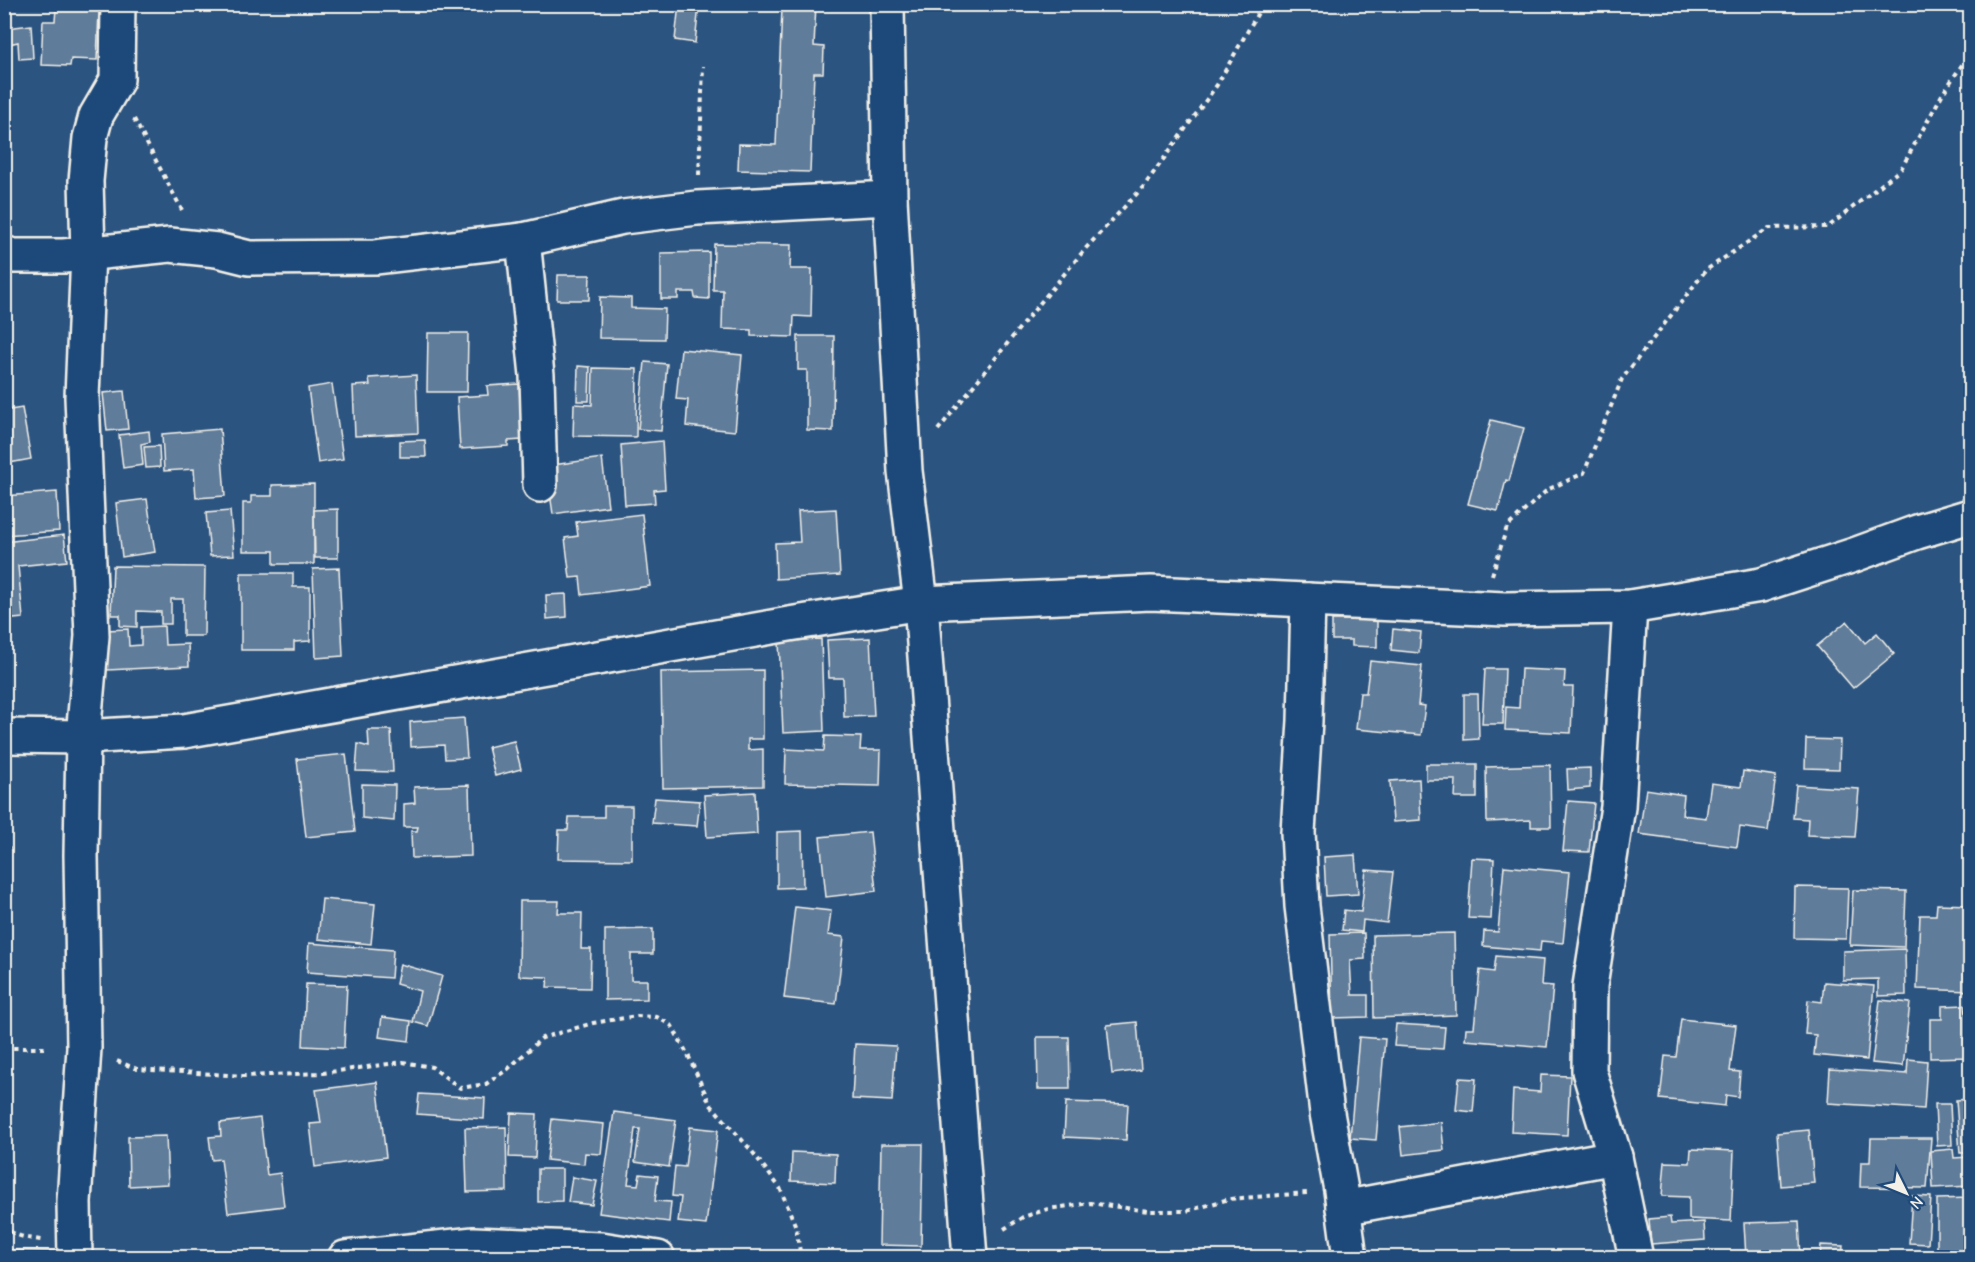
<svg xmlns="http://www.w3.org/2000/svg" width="1975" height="1262" viewBox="0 0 1975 1262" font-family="'Comic Neue',sans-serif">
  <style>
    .building { fill: #5e7b9a; stroke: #f4f1e8; stroke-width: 1.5 }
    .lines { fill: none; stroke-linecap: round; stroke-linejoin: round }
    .minor-casing { stroke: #f4f1e8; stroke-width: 38 }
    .path { stroke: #f4f1e8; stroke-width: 4; stroke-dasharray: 4.5 4.5; stroke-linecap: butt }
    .minor { stroke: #1f4a7a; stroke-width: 33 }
  </style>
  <rect width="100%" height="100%" fill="#2c5481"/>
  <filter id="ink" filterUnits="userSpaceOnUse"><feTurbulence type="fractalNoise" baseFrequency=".0167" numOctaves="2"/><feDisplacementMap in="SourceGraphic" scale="12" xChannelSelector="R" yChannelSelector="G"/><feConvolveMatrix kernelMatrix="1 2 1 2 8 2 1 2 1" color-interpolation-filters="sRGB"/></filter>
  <g filter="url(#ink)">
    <!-- building -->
    <g class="building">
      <polygon points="679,4 699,5 695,43 675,40"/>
      <polygon points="762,4 816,4 814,46 824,47 823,73 814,73 810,172 738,170 739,144 776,145 782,9 762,9"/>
      <polygon points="56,9 99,10 97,60 71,59 70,66 41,65 43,21 55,21"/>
      <polygon points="31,25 33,58 19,59 18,42 9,44 7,28"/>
      <polygon points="714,244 791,245 790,269 812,269 811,317 794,316 793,337 751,336 751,330 722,329 723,290 713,290"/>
      <polygon points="709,252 709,299 695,298 694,292 678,292 678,299 661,299 661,253"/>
      <polygon points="558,275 590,275 589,300 557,300"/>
      <polygon points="600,297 631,298 631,308 665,309 664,339 599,338"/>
      <polygon points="428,333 468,333 467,392 427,392"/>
      <polygon points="798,336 834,336 833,431 807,430 807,370 798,370"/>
      <polygon points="681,349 742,355 735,431 686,426 688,400 676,399"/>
      <polygon points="645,362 667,364 661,431 638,429"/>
      <polygon points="578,366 590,367 589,401 577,401"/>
      <polygon points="593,368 637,369 636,437 573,436 574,404 592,405"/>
      <polygon points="416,375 418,433 355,436 353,386 370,385 369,378"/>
      <polygon points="332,384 343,459 318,463 308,388"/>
      <polygon points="519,384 522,440 508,441 508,446 460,449 457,397 488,395 487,386"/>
      <polygon points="124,391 128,429 107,431 103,393"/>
      <polygon points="22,408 31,459 4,464 4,411"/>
      <polygon points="1491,420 1524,428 1509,481 1506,480 1498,511 1468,504"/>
      <polygon points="220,429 225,496 196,498 194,469 164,471 162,434"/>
      <polygon points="149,431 150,442 141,444 143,465 123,468 119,435"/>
      <polygon points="425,440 426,457 400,457 400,441"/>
      <polygon points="662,441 665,489 654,490 655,503 625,505 621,445"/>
      <polygon points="159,446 160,467 146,468 144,447"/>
      <polygon points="602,458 608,506 553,514 546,466"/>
      <polygon points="314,484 314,564 274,564 274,551 243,551 243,503 251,503 251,496 272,496 272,485"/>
      <polygon points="57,492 59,531 4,535 4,496"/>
      <polygon points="147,499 155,552 122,557 116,503"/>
      <polygon points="338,509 338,558 315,558 314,510"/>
      <polygon points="836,509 840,575 776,579 775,543 800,542 798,511"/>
      <polygon points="230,511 234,555 210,556 206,513"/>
      <polygon points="642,514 650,586 582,595 580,577 570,578 565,538 578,536 576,522"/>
      <polygon points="64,535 67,561 18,566 23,618 4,620 4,542"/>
      <polygon points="113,566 205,567 204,636 183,636 183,599 171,599 171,624 161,624 161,612 137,611 137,627 120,626 120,615 111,615"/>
      <polygon points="339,568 343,656 316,658 313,569"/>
      <polygon points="241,573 293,573 293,587 310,587 310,641 294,642 294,650 241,650"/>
      <polygon points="566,594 567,617 547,619 546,595"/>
      <polygon points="1332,620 1377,620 1377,647 1352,646 1352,640 1332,640"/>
      <polygon points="1847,621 1865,643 1877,633 1894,654 1853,688 1817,646"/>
      <polygon points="164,626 165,645 188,644 189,666 107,670 106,630 128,629 129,646 141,645 141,627"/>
      <polygon points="1393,629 1421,632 1419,653 1391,650"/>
      <polygon points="870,638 874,716 844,717 843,678 829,678 827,640"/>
      <polygon points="821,639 824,731 783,733 779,641"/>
      <polygon points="1370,661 1422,666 1418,705 1425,706 1421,735 1356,729 1360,693 1366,693"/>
      <polygon points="1485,669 1505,669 1503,724 1482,724"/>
      <polygon points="1521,669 1565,671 1564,687 1573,687 1571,733 1505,730 1506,707 1519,708"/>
      <polygon points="763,670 763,739 748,739 748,750 763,749 763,786 663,788 661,672"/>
      <polygon points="1464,694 1478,694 1479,739 1464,740"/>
      <polygon points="464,718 467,758 445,759 444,745 411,747 410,722"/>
      <polygon points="368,730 391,730 393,772 356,771 358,744 369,747"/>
      <polygon points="825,736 861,737 860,750 881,750 880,786 785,784 786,749 824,751"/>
      <polygon points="1806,739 1840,740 1839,769 1805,768"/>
      <polygon points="514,741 521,769 495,776 488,747"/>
      <polygon points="346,754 355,832 306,837 297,759"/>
      <polygon points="1426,764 1477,764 1477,798 1455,798 1456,780 1426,780"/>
      <polygon points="1550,765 1551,827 1531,827 1531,820 1487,822 1486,767"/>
      <polygon points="1590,768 1590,788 1568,790 1567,769"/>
      <polygon points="1743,771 1776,776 1768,831 1740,827 1737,847 1639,834 1646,789 1684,795 1682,815 1706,818 1711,783 1741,787"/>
      <polygon points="1419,779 1421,820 1393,822 1390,781"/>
      <polygon points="362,784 395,785 394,821 362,818"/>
      <polygon points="469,785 471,856 412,858 411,831 417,831 418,827 404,827 404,804 415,803 414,787"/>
      <polygon points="1796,785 1859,789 1855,837 1807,835 1808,819 1793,818"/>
      <polygon points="755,792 757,834 707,837 704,795"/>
      <polygon points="655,798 700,801 697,826 652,823"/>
      <polygon points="1568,801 1594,803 1589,852 1563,851"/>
      <polygon points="604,806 632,806 632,860 558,859 559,830 568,830 569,817 604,817"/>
      <polygon points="802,831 803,887 777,888 777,832"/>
      <polygon points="870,832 876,891 826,897 820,837"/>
      <rect x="4" y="847" width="6" height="71"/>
      <polygon points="1355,855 1358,894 1326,896 1324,857"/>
      <polygon points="1472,858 1494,859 1491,919 1468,918"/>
      <polygon points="1504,866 1570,872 1563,943 1541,941 1540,951 1483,946 1484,931 1498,932"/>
      <polygon points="1366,870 1393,872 1387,923 1363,920 1362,932 1342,930 1344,910 1361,912"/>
      <polygon points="1795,887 1848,888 1846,939 1794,938"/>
      <polygon points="1853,890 1906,891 1904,947 1850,945"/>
      <polygon points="322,899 375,904 371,944 318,939"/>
      <polygon points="520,901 559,901 558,913 582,913 581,949 591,949 590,988 547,987 548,977 519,976"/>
      <polygon points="1937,904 1970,905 1970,991 1917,989 1920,915 1936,915"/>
      <polygon points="795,907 831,911 828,935 844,937 836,1004 784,998"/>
      <polygon points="653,929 653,954 631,954 631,980 647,980 647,999 605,1000 605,930"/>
      <polygon points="1364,933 1365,959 1350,960 1352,995 1368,995 1368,1017 1332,1018 1330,934"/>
      <polygon points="1454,933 1456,1015 1374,1018 1373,935"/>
      <polygon points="309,943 393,950 391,978 307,972"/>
      <polygon points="1905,949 1906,995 1878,996 1878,979 1843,980 1843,951"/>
      <polygon points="1496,956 1543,960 1541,985 1553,986 1547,1047 1465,1040 1466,1028 1474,1028 1480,970 1494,972"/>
      <polygon points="400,964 442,976 428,1026 413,1022 420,991 396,984"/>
      <polygon points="1824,982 1874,986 1867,1060 1814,1055 1816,1035 1805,1034 1808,1000 1822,1002"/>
      <polygon points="306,984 347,985 344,1048 303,1046"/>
      <polygon points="1880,1000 1910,1003 1903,1066 1872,1063"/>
      <polygon points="1965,1005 1966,1014 1970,1014 1970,1057 1930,1058 1930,1019 1942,1019 1942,1006"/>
      <polygon points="382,1017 411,1021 409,1041 379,1037"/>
      <polygon points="1681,1019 1736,1025 1730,1071 1740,1072 1738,1097 1726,1095 1725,1106 1660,1099 1665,1056 1676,1057"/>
      <polygon points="1137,1022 1141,1070 1112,1074 1107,1025"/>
      <polygon points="1396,1024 1445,1027 1443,1049 1394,1046"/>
      <polygon points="1037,1037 1069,1037 1070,1089 1038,1089"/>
      <polygon points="1359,1037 1385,1039 1376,1140 1350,1138"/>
      <polygon points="855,1044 896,1046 892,1101 852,1099"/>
      <polygon points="1908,1059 1927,1061 1924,1109 1828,1103 1830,1069 1907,1074"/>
      <polygon points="1541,1075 1570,1076 1567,1135 1511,1132 1513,1090 1540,1092"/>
      <polygon points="1459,1078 1476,1079 1473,1112 1456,1110"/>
      <polygon points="377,1082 386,1157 315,1167 310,1124 321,1123 316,1090"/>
      <polygon points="419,1094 485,1098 484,1119 417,1114"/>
      <polygon points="1970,1099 1970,1153 1960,1153 1956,1100"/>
      <polygon points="1066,1102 1128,1104 1126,1140 1064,1137"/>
      <polygon points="1935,1104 1950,1104 1952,1145 1937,1146"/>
      <polygon points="614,1112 676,1120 669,1167 635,1162 640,1129 635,1129 628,1184 638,1185 640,1174 658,1176 655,1201 671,1202 669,1222 599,1213"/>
      <polygon points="511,1113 537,1114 535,1158 509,1157"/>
      <polygon points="260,1118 267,1175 280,1173 284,1206 228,1213 221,1159 212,1160 209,1137 221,1136 220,1123"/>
      <polygon points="552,1119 604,1124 601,1154 585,1153 584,1164 547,1160"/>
      <polygon points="1441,1122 1444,1150 1403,1155 1400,1127"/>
      <polygon points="506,1127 507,1191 467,1192 465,1128"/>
      <polygon points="690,1127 718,1130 706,1225 678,1222 681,1197 672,1196 675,1166 685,1167"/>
      <polygon points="1809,1130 1814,1183 1781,1186 1777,1133"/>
      <polygon points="166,1136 168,1184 129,1186 128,1137"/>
      <polygon points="1871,1138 1931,1138 1927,1188 1860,1187 1861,1162 1870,1162"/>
      <polygon points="881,1144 923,1144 921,1246 879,1245"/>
      <polygon points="1691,1149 1734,1151 1731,1221 1689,1219 1689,1197 1662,1196 1665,1162 1690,1163"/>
      <polygon points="1953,1149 1954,1158 1969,1157 1970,1186 1933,1188 1931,1151"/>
      <polygon points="792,1152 836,1154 835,1183 791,1181"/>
      <polygon points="538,1169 562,1169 562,1201 538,1202"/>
      <polygon points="572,1177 597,1181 592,1205 568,1202"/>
      <polygon points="1912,1196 1931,1197 1928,1244 1909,1243"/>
      <polygon points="1970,1198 1970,1258 1937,1258 1937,1199"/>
      <polygon points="1670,1217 1671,1224 1704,1222 1705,1240 1651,1244 1649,1219"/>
      <polygon points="1799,1221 1801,1258 1746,1258 1744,1223"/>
      <polygon points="1821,1245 1843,1246 1842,1258 1820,1258"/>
      <polygon points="5,1250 59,1251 59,1258 5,1258"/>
    </g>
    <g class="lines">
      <!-- minor casing -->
      <g class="minor-casing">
        <g id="minor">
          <polyline points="887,4 890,198 905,471 921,603 970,1258"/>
          <polyline points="523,240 537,375 540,485"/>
          <polyline points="4,253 13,256 64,256 170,245 217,250 249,258 375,257 523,240 623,217 697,208 890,198"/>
          <polyline points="1308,600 1305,721 1298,832 1302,906 1327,1113 1341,1190 1350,1258"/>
          <polyline points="1630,607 1618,807 1590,986 1589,1071 1615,1157 1636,1258"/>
          <polyline points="4,736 83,737 184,731 789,624 921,603 1151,593 1505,609 1630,607 1761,585 1854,555 1917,532 1970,516"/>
          <polyline points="1343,1208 1615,1157"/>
          <polyline points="75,1258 74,1202 84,1048 81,855 83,737 92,636 82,397 88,253 86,181 90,138 96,116 117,80 118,4"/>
          <polyline points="345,1258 474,1244 601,1249 658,1258"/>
        </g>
      </g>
      <!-- path -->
      <g class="path">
        <polyline points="134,119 182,210"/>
        <polyline points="699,175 703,66"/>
        <polyline points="938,430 1026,320 1086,248 1144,186 1217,85 1263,4"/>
        <polyline points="1492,575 1507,527 1547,490 1584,473 1622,379 1706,270 1769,228 1828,227 1901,169 1943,93 1970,53"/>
        <polyline points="4,1048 49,1048"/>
        <polyline points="117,1061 137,1069 243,1076 323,1073 403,1062 432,1067 460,1088 486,1084 508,1069 542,1038 593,1023 637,1016 657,1017 672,1026 689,1057 710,1104 751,1150 780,1188 796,1227 801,1258"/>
        <path d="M4,1225C13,1237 28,1238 41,1240"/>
        <polyline points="1004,1229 1023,1217 1048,1209 1090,1203 1148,1211 1187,1211 1229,1199 1307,1193"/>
      </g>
      <!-- minor -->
      <use href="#minor" class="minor"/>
    </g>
  </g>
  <!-- margin -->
  <rect width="1975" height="1262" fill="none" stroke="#1f4a7a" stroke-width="24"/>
  <rect x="12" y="12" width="1951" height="1238" fill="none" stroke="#f4f1e8" stroke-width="2" filter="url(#ink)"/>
  <!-- north arrow -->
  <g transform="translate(1906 1193) rotate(133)" stroke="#1f4a7a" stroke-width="4.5" paint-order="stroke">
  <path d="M0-4.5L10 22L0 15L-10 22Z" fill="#f4f1e8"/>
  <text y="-9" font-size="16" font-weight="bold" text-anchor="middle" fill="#f4f1e8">N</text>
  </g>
</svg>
